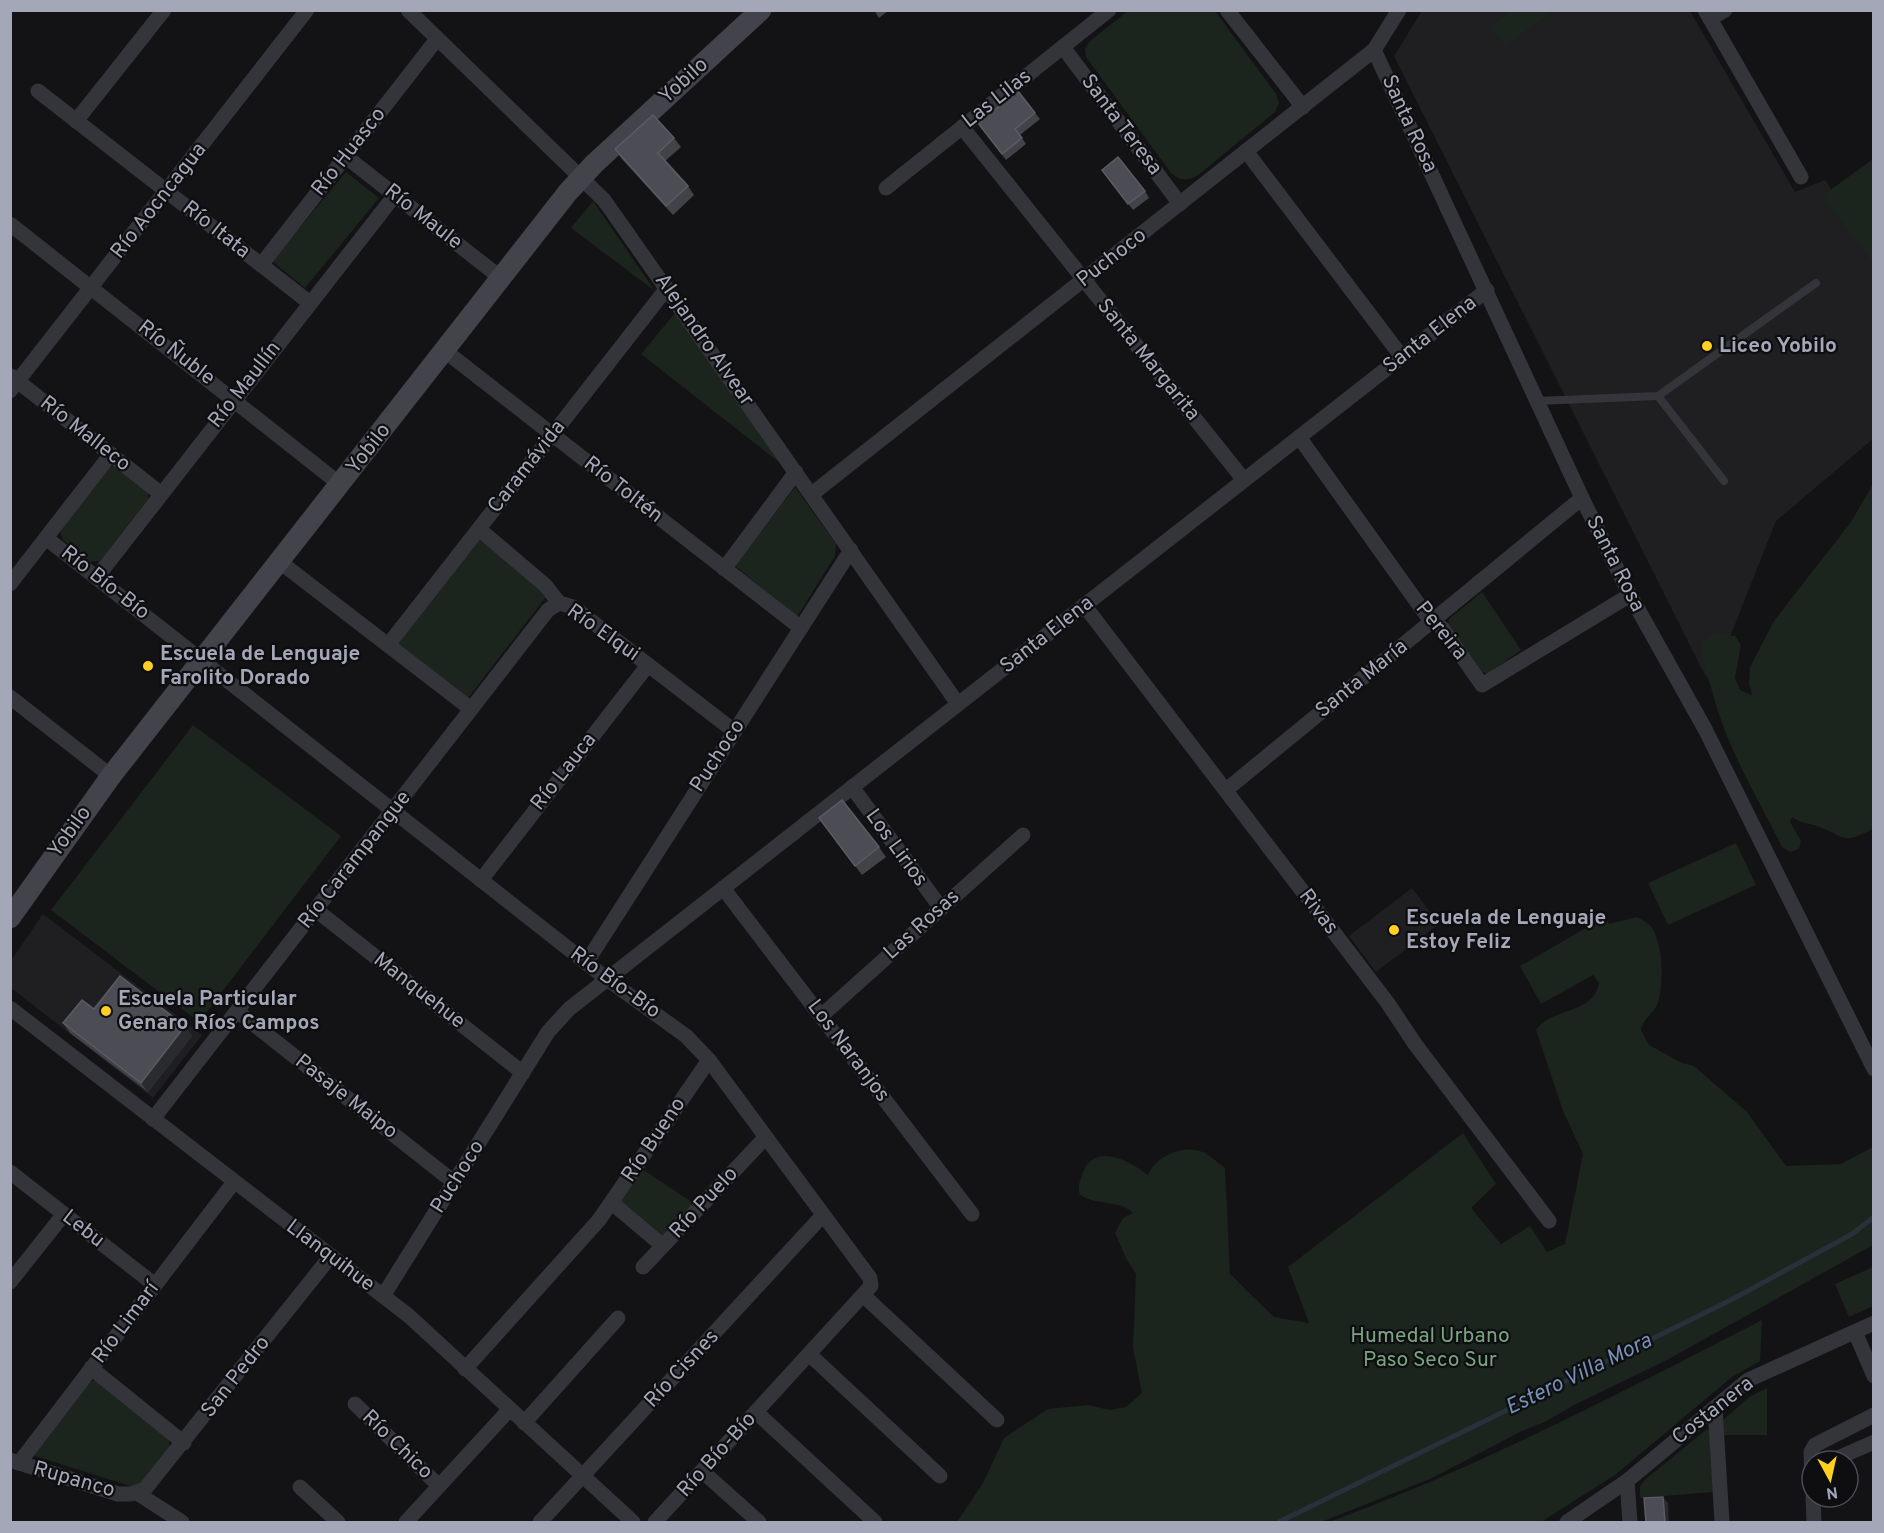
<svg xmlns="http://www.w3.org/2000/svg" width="1884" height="1533" viewBox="0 0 1884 1533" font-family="Overpass,sans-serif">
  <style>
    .built { fill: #1f1f22 }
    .green { fill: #1b241d }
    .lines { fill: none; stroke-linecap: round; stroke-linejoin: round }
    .stream { stroke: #28303a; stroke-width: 5 }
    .lane { stroke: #34343b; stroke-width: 8 }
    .street { stroke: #34343b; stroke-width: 15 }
    .secondary { stroke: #42434b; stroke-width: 21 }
    .wall { fill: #414348 }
    .shaded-wall { fill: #2a2b2f }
    .building { fill: #4c4d54; stroke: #5a5b64; stroke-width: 1.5 }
    .poi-dot { fill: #ffd021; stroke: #0e0e10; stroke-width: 2 }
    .labels { text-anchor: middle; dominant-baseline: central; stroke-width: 4.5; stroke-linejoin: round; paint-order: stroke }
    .street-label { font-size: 21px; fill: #a3a7b7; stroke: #0e0e10 }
    .poi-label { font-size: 21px; font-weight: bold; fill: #a3a7b7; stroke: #0e0e10; text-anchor: start }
    .park-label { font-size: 21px; fill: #78a480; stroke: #0e0e10 }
    .water-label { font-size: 22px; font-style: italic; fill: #7690b6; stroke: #0e0e10 }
  </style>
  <rect width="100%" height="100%" fill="#131315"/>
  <!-- built -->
  <g class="built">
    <polygon points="1422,11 1690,11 1795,192 1825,180 1873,253 1873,439 1776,521 1720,662 1706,677 1394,56"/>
    <polygon points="1412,888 1439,924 1376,972 1349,936"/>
    <polygon points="43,914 202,1035 153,1098 11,988 10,962"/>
  </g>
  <!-- green -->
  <g class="green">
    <path d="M1129,10L1215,11L1276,94L1279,103L1275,112L1197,176C1185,181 1181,181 1171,173L1086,57L1085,49L1089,42Z"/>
    <polygon points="1553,10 1506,47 1490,26 1511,11"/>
    <polygon points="1873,159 1873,263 1822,196"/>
    <polygon points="346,172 379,198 305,288 272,261"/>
    <polygon points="593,201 655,291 571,228"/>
    <polygon points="675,313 780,463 641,354"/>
    <polygon points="117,466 148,490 148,499 100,561 89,562 63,540 60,531 107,468"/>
    <path d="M1873,484V829C1842,844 1849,839 1820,827C1810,823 1801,824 1792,817L1790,822L1801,841L1799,849L1790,852L1782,847C1755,792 1728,751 1712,691C1707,673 1699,660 1702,642L1713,633L1735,636L1741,645L1735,678L1740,690L1752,695L1749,684L1750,667L1774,621L1851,522Z"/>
    <polygon points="795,487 836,544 835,556 797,617 735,566"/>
    <polygon points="479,537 549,593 468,698 395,643"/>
    <polygon points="1482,592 1521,650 1487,674 1481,671 1448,625 1449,619"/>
    <polygon points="193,725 341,836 199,1022 51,910"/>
    <polygon points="1736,843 1756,885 1668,925 1648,883"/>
    <path d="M1605,917L1609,924L1637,917C1642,920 1649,923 1652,928C1663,944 1665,990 1656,1007C1650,1017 1644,1017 1641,1030L1649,1045L1682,1063L1694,1066L1747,1112L1786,1166L1841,1164L1873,1147V1245L1667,1360L1572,1406L1545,1422L1522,1431L1432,1478L1321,1522H957L983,1483L1004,1438L1048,1409L1088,1405L1110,1410L1126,1407L1142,1393L1133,1348L1136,1274L1127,1260L1115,1233L1123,1218L1133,1213C1119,1199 1097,1206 1080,1195C1077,1186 1080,1181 1083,1172C1095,1142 1130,1161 1148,1175C1156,1156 1184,1143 1205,1153C1212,1157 1219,1164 1225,1168L1230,1274L1274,1317L1309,1323L1288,1267L1463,1133L1496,1184L1471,1208L1501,1244L1530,1226L1547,1252L1565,1244L1583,1154L1563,1111L1536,1030C1552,1007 1593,1015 1599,983L1593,975L1541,1004L1520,966Z"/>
    <polygon points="639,1167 693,1203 666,1238 656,1236 619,1200"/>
    <polygon points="1873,1267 1873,1306 1849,1317 1835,1284"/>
    <path d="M1762,1320L1760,1361L1732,1377L1615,1475L1541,1522H1329C1479,1467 1620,1393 1762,1320Z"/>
    <polygon points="95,1380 168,1435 170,1448 138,1486 130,1486 35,1456 35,1451 90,1382"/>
    <polygon points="1767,1388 1767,1435 1720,1435 1721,1422 1749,1397"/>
    <polygon points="1707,1429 1710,1431 1713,1492 1640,1498 1640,1486 1646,1479"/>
  </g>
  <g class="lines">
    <!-- stream -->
    <polyline class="stream" points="1279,1522 1731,1300 1852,1234 1874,1217"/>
    <!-- lane -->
    <g class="lane">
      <polyline points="1658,396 1724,481"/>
      <polyline points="1537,401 1658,396 1816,283"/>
    </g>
    <!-- street -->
    <g class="street">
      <polyline points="408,10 604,200 958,704"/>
      <polyline points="1227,10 1303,107"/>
      <polyline points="1705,10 1801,177"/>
      <polyline points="1710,19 1725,10"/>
      <polyline points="1063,47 1180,204"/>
      <polyline points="1374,50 1582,498 1630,595 1705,729 1874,1069"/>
      <polyline points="38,91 310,303"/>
      <polyline points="76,121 164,10"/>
      <polyline points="962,127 1244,480"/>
      <polyline points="1246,151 1402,357"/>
      <polyline points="345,156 501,278"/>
      <polyline points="886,188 1109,10"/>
      <polyline points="10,224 341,485"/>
      <polyline points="261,265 437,39"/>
      <polyline points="445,351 801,628"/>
      <polyline points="11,376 160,493"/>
      <polyline points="10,391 307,10"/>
      <polyline points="1299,437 1427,616 1443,629 1482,685 1630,595"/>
      <polyline points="812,494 1374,50 1399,10"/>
      <polyline points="479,529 546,586 559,603"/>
      <polyline points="46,538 607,979 686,1036 709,1060 870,1278 871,1286 655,1522"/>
      <polyline points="280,562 471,709"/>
      <polyline points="724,569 796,472"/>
      <polyline points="97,577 395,195"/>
      <polyline points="10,584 111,454"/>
      <polyline points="559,603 573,607 734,731"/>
      <polyline points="1084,605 1387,1002 1415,1044 1549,1221"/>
      <polyline points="388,645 667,288"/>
      <polyline points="10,697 111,776"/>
      <polyline points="852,787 941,908"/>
      <polyline points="1226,790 1582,498"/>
      <polyline points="481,880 648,665"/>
      <polyline points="723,888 972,1214"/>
      <polyline points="316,910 523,1073"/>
      <polyline points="586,963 851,550"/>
      <polyline points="10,1008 409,1316 633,1522"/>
      <polyline points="237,1011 455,1183"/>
      <polyline points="821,1016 1023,835"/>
      <polyline points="153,1119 548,610 559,603"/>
      <polyline points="10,1172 155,1285"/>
      <polyline points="612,1203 663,1246"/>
      <polyline points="643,1267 765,1138"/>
      <polyline points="10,1282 64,1214"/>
      <polyline points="863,1295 997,1420"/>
      <polyline points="383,1296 548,1032 569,1009 1487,290"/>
      <polyline points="1855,1332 1874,1376"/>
      <polyline points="809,1354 940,1476"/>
      <polyline points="91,1368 184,1443"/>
      <polyline points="465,1369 599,1220 709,1060"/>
      <polyline points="355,1404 439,1486"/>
      <polyline points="1715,1408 1722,1522"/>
      <polyline points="756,1412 875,1522"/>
      <polyline points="524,1423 618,1318"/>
      <polyline points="10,1460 118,1494 131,1494 145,1489 330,1257"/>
      <polyline points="1831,1461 1874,1442"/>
      <polyline points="19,1463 234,1182"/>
      <polyline points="702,1471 759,1522"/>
      <polyline points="1627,1481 1630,1522"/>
      <polyline points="1812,1484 1811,1452 1815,1445 1874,1415"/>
      <polyline points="300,1487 338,1522"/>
      <polyline points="137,1493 182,1522"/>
      <polyline points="1813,1497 1814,1522"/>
      <polyline points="406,1522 509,1410"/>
      <polyline points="540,1522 823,1215"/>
      <polyline points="1567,1522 1627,1481 1748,1380 1874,1323"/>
    </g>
    <!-- secondary -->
    <polyline class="secondary" points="10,918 111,776 568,192 594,164 761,10"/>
  </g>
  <!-- wall -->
  <g class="wall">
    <polygon points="874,10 889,10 879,18"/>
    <polygon points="1035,113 1040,119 1020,135 1026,144 1006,160 978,123"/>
    <polygon points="674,138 681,147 665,161 688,186 694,195 673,215 621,158 615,149"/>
    <polygon points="1107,176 1145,191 1149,198 1133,210"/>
    <polygon points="819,818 879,847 886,857 862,875"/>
    <polygon points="94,1009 192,1036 148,1092 70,1033 63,1023"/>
  </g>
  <!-- shaded-wall -->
  <g class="shaded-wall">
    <polygon points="185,1026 192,1036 148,1092 141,1083"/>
    <polygon points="1663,1497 1668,1503 1669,1522 1665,1522"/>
  </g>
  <!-- building -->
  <g class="building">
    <polygon points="1018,91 1035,113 1015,129 1022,138 1002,154 978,123"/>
    <polygon points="653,115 674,138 658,153 688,186 666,206 615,149"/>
    <polygon points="1118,157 1145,191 1128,204 1102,170"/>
    <polygon points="842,800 879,847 855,866 819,818"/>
    <polygon points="120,976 185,1026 141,1083 63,1023 82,1000 94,1009"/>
    <polygon points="1663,1497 1665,1522 1646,1522 1644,1498"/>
  </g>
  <!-- markers -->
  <g class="poi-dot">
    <circle cx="1707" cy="346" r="6"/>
    <circle cx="148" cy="666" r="6"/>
    <circle cx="1394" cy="930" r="6"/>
    <circle cx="106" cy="1011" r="6"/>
  </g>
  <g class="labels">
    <!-- street labels -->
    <g class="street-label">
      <text transform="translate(684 81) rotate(-42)">Yobilo</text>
      <text transform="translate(997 99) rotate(-38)">Las Lilas</text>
      <text transform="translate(1409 124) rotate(65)">Santa Rosa</text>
      <text transform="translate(1121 125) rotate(53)">Santa Teresa</text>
      <text transform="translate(349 152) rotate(-52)">Río Huasco</text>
      <text transform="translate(159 201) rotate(-52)">Río Aocncagua</text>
      <text transform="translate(423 217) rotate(38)">Río Maule</text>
      <text transform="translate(216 230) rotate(38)">Río Itata</text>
      <text transform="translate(1112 258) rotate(-38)">Puchoco</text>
      <text transform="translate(1430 335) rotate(-38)">Santa Elena</text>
      <text transform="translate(704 340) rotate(55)">Alejandro Alvear</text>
      <text transform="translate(176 353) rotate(38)">Río Ñuble</text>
      <text transform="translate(1148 360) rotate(51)">Santa Margarita</text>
      <text transform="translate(245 385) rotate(-52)">Río Maullín</text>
      <text transform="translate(85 434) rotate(38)">Río Malleco</text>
      <text transform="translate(369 449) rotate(-52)">Yobilo</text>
      <text transform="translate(527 467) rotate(-52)">Caramávida</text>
      <text transform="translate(623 490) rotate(38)">Río Toltén</text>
      <text transform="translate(1615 564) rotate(63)">Santa Rosa</text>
      <text transform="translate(105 583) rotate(38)">Río Bío-Bío</text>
      <text transform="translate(1441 631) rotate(51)">Pereira</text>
      <text transform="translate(603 633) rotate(35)">Río Elqui</text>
      <text transform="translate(1047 635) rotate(-38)">Santa Elena</text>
      <text transform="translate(1362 679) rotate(-39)">Santa María</text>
      <text transform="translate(718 756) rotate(-57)">Puchoco</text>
      <text transform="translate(564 772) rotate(-52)">Río Lauca</text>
      <text transform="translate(70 832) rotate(-54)">Yobilo</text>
      <text transform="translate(896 848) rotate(54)">Los Lirios</text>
      <text transform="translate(355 860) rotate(-52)">Río Carampangue</text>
      <text transform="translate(1318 912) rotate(53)">Rivas</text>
      <text transform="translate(922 925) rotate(-42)">Las Rosas</text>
      <text transform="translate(615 983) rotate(36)">Río Bío-Bío</text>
      <text transform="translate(419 991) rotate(38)">Manquehue</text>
      <text transform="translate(848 1051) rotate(53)">Los Naranjos</text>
      <text transform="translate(346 1097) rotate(38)">Pasaje Maipo</text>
      <text transform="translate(654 1140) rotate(-56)">Río Bueno</text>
      <text transform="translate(458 1177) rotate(-58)">Puchoco</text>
      <text transform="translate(704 1203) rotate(-47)">Río Puelo</text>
      <text transform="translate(83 1229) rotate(38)">Lebu</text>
      <text transform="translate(330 1256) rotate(37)">Llanquihue</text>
      <text transform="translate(126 1323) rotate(-53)">Río Limarí</text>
      <text transform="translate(682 1369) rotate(-47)">Río Cisnes</text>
      <text transform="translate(236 1377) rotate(-52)">San Pedro</text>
      <text transform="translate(1713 1411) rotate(-38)">Costanera</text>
      <text transform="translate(397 1445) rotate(44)">Río Chico</text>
      <text transform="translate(717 1455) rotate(-48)">Río Bío-Bío</text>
      <text transform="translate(74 1480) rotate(16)">Rupanco</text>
    </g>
    <!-- poi labels -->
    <g class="poi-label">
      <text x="1719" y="346">Liceo Yobilo</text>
      <text x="160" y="654">Escuela de Lenguaje<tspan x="160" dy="24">Farolito Dorado</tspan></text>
      <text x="1406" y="918">Escuela de Lenguaje<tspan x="1406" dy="24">Estoy Feliz</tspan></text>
      <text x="118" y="999">Escuela Particular<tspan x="118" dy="24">Genaro Ríos Campos</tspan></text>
    </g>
    <!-- park labels -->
    <g class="park-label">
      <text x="1430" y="1336">Humedal Urbano<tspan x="1430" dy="24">Paso Seco Sur</tspan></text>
    </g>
    <!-- water labels -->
    <g class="water-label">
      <text transform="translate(1579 1375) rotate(-26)">Estero Villa Mora</text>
    </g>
  </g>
  <!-- border -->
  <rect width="1884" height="1533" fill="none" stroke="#a3a7b7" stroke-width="24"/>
  <!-- north arrow -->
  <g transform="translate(1830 1479) rotate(172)"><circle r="28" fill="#0e0e10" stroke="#4a4b53" stroke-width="1.5"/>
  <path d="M0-4.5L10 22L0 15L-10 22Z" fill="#ffd021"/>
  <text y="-9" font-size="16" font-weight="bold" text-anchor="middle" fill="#a3a7b7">N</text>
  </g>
</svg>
